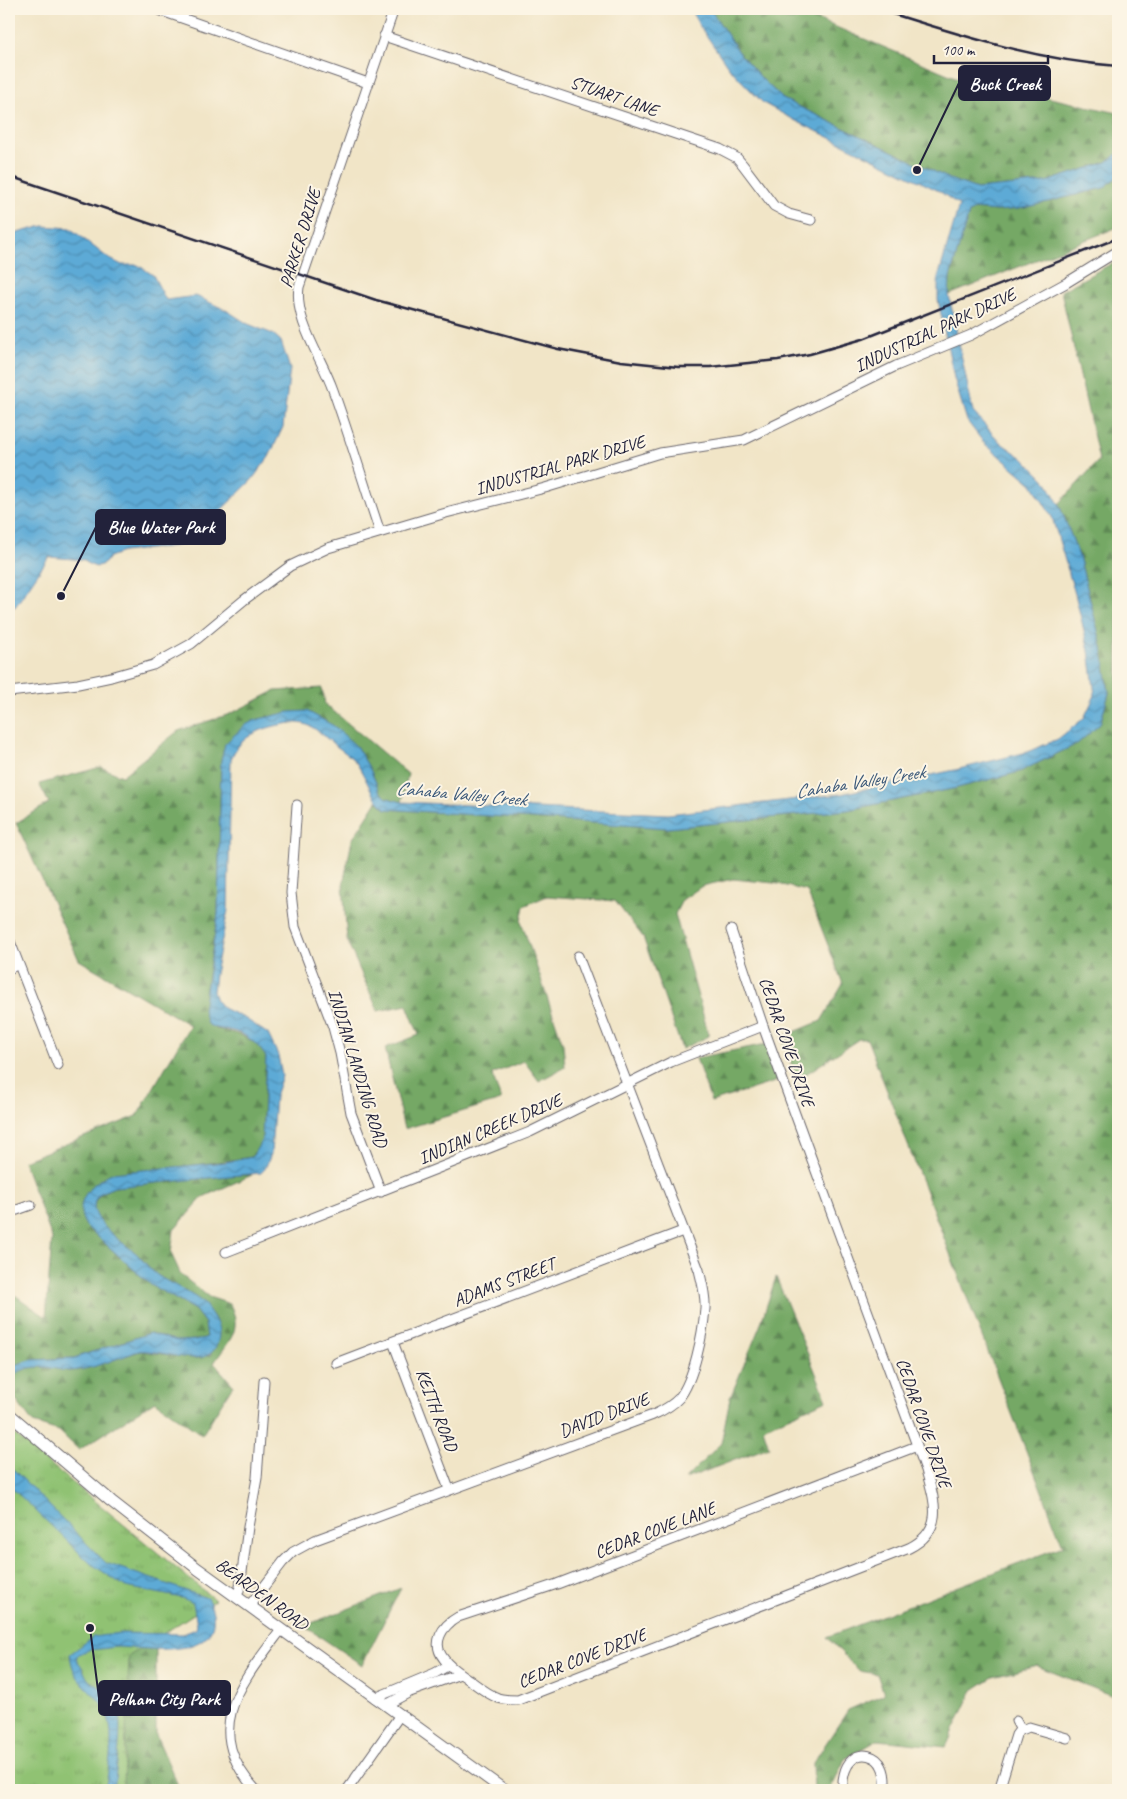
<svg xmlns="http://www.w3.org/2000/svg" width="1127" height="1799" viewBox="0 0 1127 1799" font-family="Caveat,sans-serif">
  <style>
    .forest { fill: url(#forest-firs); stroke: #4b6550 }
    .park { fill: url(#park-tufts); stroke: #597257 }
    .water { fill: url(#water-waves); stroke: #406688 }
    .lines { fill: none; stroke-linecap: round; stroke-linejoin: round }
    .street-casing { stroke: #6a666c; stroke-width: 11 }
    .secondary-casing { stroke: #6a666c; stroke-width: 13 }
    .street { stroke: #fff; stroke-width: 9 }
    .secondary { stroke: #fff; stroke-width: 11 }
    .rail { stroke: #22223b; stroke-width: 2.5 }
    .labels { text-anchor: middle; dominant-baseline: central; stroke-width: 4; stroke-linejoin: round; paint-order: stroke }
    .street-label { font-size: 18px; fill: #22223b; stroke: #fcf5e5 }
    .water-label { font-size: 19px; font-style: italic; fill: #3a5879; stroke: #fcf5e5 }
    .leader { fill: none; stroke: #22223b; stroke-width: 2 }
    .callout-dot { fill: #22223b; stroke: #fcf5e5; stroke-width: 2 }
    .callout { fill: #22223b; stroke: #22223b; stroke-width: 2 }
    .callout-label { font-size: 19px; text-anchor: middle; font-weight: bold; fill: #fff }
  </style>
  <defs>
    <pattern id="forest-firs" width="22" height="20" patternUnits="userSpaceOnUse" patternTransform="scale(1.25)"><rect width="22" height="20" fill="#74a865"/><path d="M5 1l3.5 6h-7zM16 11l3.5 6h-7z" fill="#5f8854"/></pattern>
    <pattern id="park-tufts" width="24" height="20" patternUnits="userSpaceOnUse" patternTransform="scale(1.25)"><rect width="24" height="20" fill="#90c273"/><path d="M3 7l-1-3M5 7V3M7 7l1-3M15 17l-1-3M17 17v-4M19 17l1-3" fill="none" stroke="#7ca664"/></pattern>
    <pattern id="water-waves" width="16" height="10" patternUnits="userSpaceOnUse" patternTransform="scale(1.25)"><rect width="16" height="10" fill="#5daad6"/><path d="M0 5q4-4 8 0t8 0" fill="none" stroke="#4c8aaf"/></pattern>
  </defs>
  <rect width="100%" height="100%" fill="#fcf5e5"/>
  <filter id="ink" filterUnits="userSpaceOnUse"><feTurbulence type="fractalNoise" baseFrequency=".02" numOctaves="2"/><feDisplacementMap in="SourceGraphic" scale="10" xChannelSelector="R" yChannelSelector="G"/><feConvolveMatrix kernelMatrix="1 2 1 2 8 2 1 2 1" color-interpolation-filters="sRGB"/></filter>
  <filter id="wash" filterUnits="userSpaceOnUse"><feTurbulence type="fractalNoise" baseFrequency=".0096" numOctaves="4" result="noise"/><feDisplacementMap in="SourceGraphic" scale="20" xChannelSelector="R" yChannelSelector="G"/><feGaussianBlur stdDeviation="1.12" result="paint"/><feColorMatrix in="noise" values="0 0 0 0 0 0 0 0 0 0 0 0 0 0 0 0 0 1.4 0 .05"/><feComposite in="paint" operator="in"/></filter>
  <g filter="url(#wash)">
    <rect width="100%" height="100%" fill="#f1e5c7"/>
    <!-- forest -->
    <g class="forest">
      <polygon points="710,9 793,9 955,77 1118,113 1118,153 1107,162 1046,182 977,189 952,180 783,99 764,81 741,55"/>
      <polygon points="1118,176 1118,227 949,295 950,277 969,213 974,209 997,211 1019,209 1104,188"/>
      <polygon points="1118,260 1118,1698 1037,1666 993,1677 973,1690 946,1747 878,1740 845,1759 830,1790 814,1790 813,1763 848,1710 884,1694 877,1674 859,1671 827,1637 1063,1546 867,1039 859,1039 797,1080 782,1037 821,1021 843,984 807,891 774,883 733,879 702,886 682,900 675,914 709,1036 682,1049 643,937 615,901 547,896 524,906 521,921 563,1044 565,1067 539,1081 524,1061 492,1074 501,1100 404,1129 385,1048 419,1035 407,1005 378,1011 347,941 343,885 352,840 377,801 386,809 668,828 847,810 957,788 1019,772 1077,744 1100,724 1109,693 1102,647 1079,556 1059,504 1099,460 1061,291"/>
      <path d="M322,688L325,704L408,774L402,802L387,798L380,792L370,769L356,746L307,711L255,720L221,760L218,914L205,994L216,1029C237,1033 255,1037 266,1057L262,1140L253,1157L101,1178L86,1226L151,1285L195,1310L205,1323L207,1337L199,1340L177,1341L150,1333L74,1358L31,1360L9,1367V1291L46,1317L52,1238L23,1161L137,1116L190,1025L79,960L16,823L49,803L39,784L101,767L122,776L178,731L230,714L275,691Z"/>
      <polygon points="766,1044 778,1081 711,1102 696,1058"/>
      <path d="M230,1175H252L203,1197L174,1230L171,1253L181,1275L209,1297L230,1304C243,1331 229,1340 214,1363L233,1385L202,1435L155,1401L79,1450L59,1431L33,1423L12,1395L9,1396V1378L17,1371L33,1367H48L69,1371L91,1367L140,1351L193,1358L211,1355L204,1304C188,1294 172,1285 157,1275C150,1269 145,1262 138,1255C126,1244 95,1226 94,1208C94,1195 105,1191 114,1187Z"/>
      <polygon points="776,1277 827,1400 763,1428 769,1447 685,1479 721,1443 730,1398 760,1326"/>
      <polygon points="401,1588 362,1665 304,1626"/>
      <polygon points="116,1647 156,1649 156,1735 180,1790 112,1790"/>
    </g>
    <!-- park -->
    <polygon class="park" points="9,1430 215,1600 129,1656 124,1784 119,1790 9,1790"/>
    <!-- water -->
    <g class="water">
      <path d="M690,9H710L741,55L764,81L783,99L952,180L977,189L1046,182L1107,162L1118,153V176L1104,188L1019,209L997,211L974,209L969,213L950,277L949,295L973,412L1001,443L1023,458L1046,481L1059,504L1079,556L1102,647L1109,693L1100,724L1077,744L1019,772L957,788L847,810L668,828L386,809C371,796 367,779 357,764C352,757 343,751 336,746C310,724 306,718 271,727C252,732 238,741 231,759L228,910L215,974L213,992L216,1000L223,1008L246,1019L268,1034L278,1055L282,1076L275,1096L271,1154L265,1169L261,1173L114,1187C110,1189 104,1191 101,1193C77,1213 123,1243 136,1253C143,1260 149,1269 157,1275C170,1284 195,1294 205,1305C211,1313 220,1325 219,1335C215,1377 164,1348 139,1351C134,1352 129,1355 125,1356C107,1362 89,1370 70,1371C64,1371 57,1369 51,1368C36,1365 21,1368 9,1378V1367L31,1360L74,1358L150,1333L177,1341L199,1340L207,1337L205,1323L195,1310L151,1285L86,1226C71,1202 92,1182 112,1173L226,1162L252,1157L262,1140L266,1057C260,1047 250,1037 239,1033C227,1028 219,1031 207,1024L203,1010L218,914L221,760L225,744L244,726L255,720L289,712L307,711L334,726L356,746L370,769L380,792L387,798L402,802L668,814L841,794L955,770L1027,752L1058,739L1084,718L1095,695L1089,651L1075,594L1052,517L1032,484L984,443L967,421L954,378L938,300V278L959,205L939,191L796,121L763,103L729,68L699,25Z"/>
      <polygon points="43,226 70,228 108,258 122,265 138,265 153,275 166,300 196,296 226,310 248,324 273,334 281,341 290,369 283,427 269,457 251,481 216,515 196,541 174,546 123,552 109,557 105,563 96,567 88,564 85,560 49,557 15,607 9,607 9,238 17,233"/>
      <path d="M9,1465L106,1563L207,1598C213,1608 216,1619 211,1630C198,1657 142,1648 118,1647C111,1647 105,1649 99,1649C91,1650 84,1650 77,1656L78,1662C84,1667 84,1676 90,1681C99,1688 106,1688 114,1700C126,1716 116,1767 114,1788L112,1790H103L106,1786C109,1762 117,1727 103,1706C89,1685 73,1683 70,1654L93,1637L120,1633L183,1634L196,1629L197,1624L193,1603L182,1598L126,1587L90,1563L9,1485Z"/>
    </g>
  </g>
  <g filter="url(#ink)">
    <g class="lines">
      <!-- street casing -->
      <g class="street-casing">
        <g id="street">
          <polyline points="156,9 368,83"/>
          <polyline points="384,36 720,149 737,158 743,165 774,206 789,214 811,220"/>
          <path d="M380,532C364,485 350,437 333,390C322,358 294,321 299,287L394,9"/>
          <polyline points="9,692 78,684 111,677 153,665 191,644 244,600 290,566 328,548 446,513 545,488 660,453 744,440 896,366 971,335 1066,283 1118,251"/>
          <polyline points="297,805 291,893 295,927 333,1027 340,1053 351,1113 381,1192"/>
          <path d="M731,930L763,1026L794,1111L926,1470C935,1502 945,1530 909,1548L518,1700C511,1700 505,1700 498,1698C487,1694 478,1686 468,1679C460,1673 450,1668 444,1659C431,1643 442,1626 458,1617L557,1584L917,1446"/>
          <polyline points="9,939 58,1065"/>
          <polyline points="9,969 18,964"/>
          <polyline points="9,1211 17,1210 31,1205"/>
          <polyline points="226,1252 530,1132 671,1062 763,1026"/>
          <polyline points="393,1342 449,1489"/>
          <polyline points="336,1363 683,1231"/>
          <polyline points="237,1597 240,1587 248,1527 257,1478 264,1381"/>
          <path d="M249,1606L283,1562L293,1552L315,1540L653,1415C662,1411 672,1406 679,1398C694,1380 703,1333 705,1309C706,1295 702,1283 699,1270L578,956"/>
          <polyline points="375,1698 435,1673 449,1665"/>
          <polyline points="386,1705 410,1692 460,1674"/>
          <polyline points="1016,1721 1021,1730"/>
          <path d="M256,1790C200,1730 241,1683 281,1630"/>
          <polyline points="347,1790 400,1715"/>
          <path d="M843,1790C842,1781 844,1767 852,1760C861,1751 877,1755 882,1767C886,1774 885,1782 885,1790"/>
          <polyline points="999,1790 1016,1735 1019,1731 1029,1727 1067,1738"/>
        </g>
      </g>
      <!-- secondary casing -->
      <g class="secondary-casing">
        <polyline id="secondary" points="9,1414 111,1501 198,1569 504,1790"/>
      </g>
      <!-- street -->
      <use href="#street" class="street"/>
      <!-- secondary -->
      <use href="#secondary" class="secondary"/>
      <!-- rail -->
      <g class="rail">
        <path d="M877,9C957,34 1034,60 1118,66"/>
        <polyline points="9,176 376,300 558,349 621,361 678,367 710,367 778,360 810,354 863,339 1118,238"/>
      </g>
    </g>
  </g>
  <g class="labels">
    <!-- street labels -->
    <g class="street-label">
      <text transform="translate(614 96) rotate(19)">STUART LANE</text>
      <text transform="translate(300 238) rotate(-73)">PARKER DRIVE</text>
      <text transform="translate(935 330) rotate(-25)">INDUSTRIAL PARK DRIVE</text>
      <text transform="translate(560 465) rotate(-16)">INDUSTRIAL PARK DRIVE</text>
      <text transform="translate(787 1042) rotate(71)">CEDAR COVE DRIVE</text>
      <text transform="translate(358 1068) rotate(73)">INDIAN LANDING ROAD</text>
      <text transform="translate(490 1129) rotate(-23)">INDIAN CREEK DRIVE</text>
      <text transform="translate(504 1282) rotate(-21)">ADAMS STREET</text>
      <text transform="translate(437 1410) rotate(69)">KEITH ROAD</text>
      <text transform="translate(604 1415) rotate(-21)">DAVID DRIVE</text>
      <text transform="translate(924 1423) rotate(71)">CEDAR COVE DRIVE</text>
      <text transform="translate(655 1530) rotate(-21)">CEDAR COVE LANE</text>
      <text transform="translate(262 1594) rotate(36)">BEARDEN ROAD</text>
      <text transform="translate(582 1658) rotate(-21)">CEDAR COVE DRIVE</text>
    </g>
    <!-- water labels -->
    <g class="water-label">
      <text transform="translate(860 782) rotate(-9)">Cahaba Valley Creek</text>
      <text transform="translate(461 794) rotate(5)">Cahaba Valley Creek</text>
    </g>
  </g>
  <!-- callouts -->
  <path class="leader" d="M917 170L959 83M61 596L96 527M90 1628L99 1698"/>
  <g class="callout-dot">
    <circle cx="917" cy="170" r="5"/>
    <circle cx="61" cy="596" r="5"/>
    <circle cx="90" cy="1628" r="5"/>
  </g>
  <g class="callout">
    <rect x="959" y="66" width="91" height="34" rx="5"/>
    <rect x="96" y="510" width="129" height="34" rx="5"/>
    <rect x="99" y="1681" width="131" height="34" rx="5"/>
  </g>
  <g class="callout-label">
    <text x="1005" y="90">Buck Creek</text>
    <text x="161" y="533">Blue Water Park</text>
    <text x="164" y="1705">Pelham City Park</text>
  </g>
  <!-- margin -->
  <rect width="1127" height="1799" fill="none" stroke="#fcf5e5" stroke-width="30"/>
  <!-- scale -->
  <path d="M934 55v8h114v-8" fill="none" stroke="#22223b" stroke-width="2.5"/>
  <text x="942" y="55" font-size="15" fill="#22223b" stroke="#fcf5e5" stroke-width="4" paint-order="stroke">100 m</text>
</svg>
